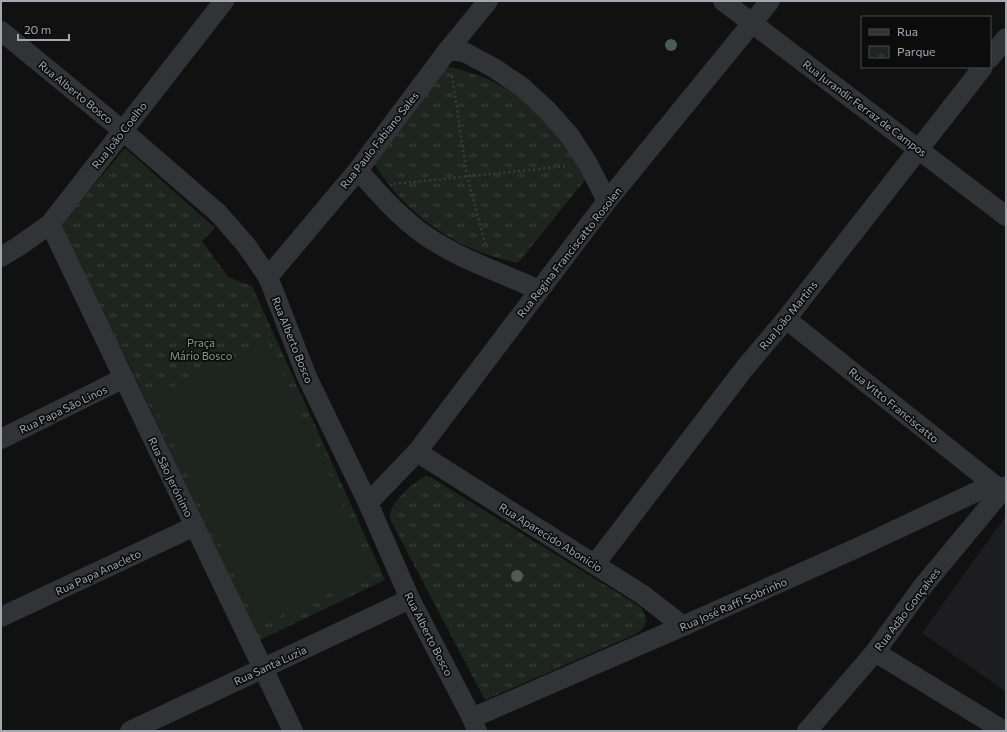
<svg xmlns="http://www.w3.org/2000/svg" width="1007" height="732" viewBox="0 0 1007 732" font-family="Commissioner,sans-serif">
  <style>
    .built { fill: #1d1d1f }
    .park { fill: url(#park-tufts) }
    .pitch { fill: #1e251f }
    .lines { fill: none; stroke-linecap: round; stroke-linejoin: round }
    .path { stroke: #383a3e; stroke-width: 2.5; stroke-dasharray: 2 3; stroke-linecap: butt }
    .minor { stroke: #323337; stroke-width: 20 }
    .tree { fill: #4c5d4e }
    .labels { text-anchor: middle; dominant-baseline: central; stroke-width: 3.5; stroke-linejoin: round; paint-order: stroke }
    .street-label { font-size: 11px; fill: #a3a7b2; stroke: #0c0c0d }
    .park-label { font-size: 11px; fill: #7c9c80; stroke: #0c0c0d }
  </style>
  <defs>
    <pattern id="park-tufts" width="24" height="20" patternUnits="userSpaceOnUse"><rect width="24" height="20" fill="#1e251f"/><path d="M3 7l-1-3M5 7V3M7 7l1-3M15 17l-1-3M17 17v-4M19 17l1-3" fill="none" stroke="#3c423d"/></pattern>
  </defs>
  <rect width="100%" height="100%" fill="#111112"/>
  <!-- built -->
  <polygon class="built" points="1006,516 1006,692 922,633"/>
  <!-- park -->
  <g class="park">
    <path d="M430,64L459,69L486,78L512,92L535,109L572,154L585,180L518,263C507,260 496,258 486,254C444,240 406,210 381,174C374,165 369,154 364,145Z"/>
    <polygon points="125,148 215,228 202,241 228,277 252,286 385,580 260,640 131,368 59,227"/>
    <path d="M426,476L432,478L639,606C649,615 648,627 636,634L485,700L392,523C390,518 389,514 391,510C396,498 415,481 426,476Z"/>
  </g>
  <!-- pitch -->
  <polygon class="pitch" points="268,343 374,572 258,626 151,397"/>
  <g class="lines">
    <!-- path -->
    <g class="path">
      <polyline points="452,76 467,176 486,247"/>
      <polyline points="394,184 568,166"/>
    </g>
    <!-- minor -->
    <g class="minor">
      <polyline points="723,1 1006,216"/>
      <polyline points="1,31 122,130 218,213 246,245 268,277 307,377 368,503 410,599 472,718 477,731"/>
      <polyline points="448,50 464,52 494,68 522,87 547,110 570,136 588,164 607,201"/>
      <polyline points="990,58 1006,38"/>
      <path d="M358,170C379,194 400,218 426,236C459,259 502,273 539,290"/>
      <polyline points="50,224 293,731"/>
      <polyline points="1,257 19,246 50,224 224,1"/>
      <polyline points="268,277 358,170 448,50 488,1"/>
      <polyline points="786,319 1002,491"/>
      <polyline points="1,439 124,378"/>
      <polyline points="417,452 643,595 683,626"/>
      <polyline points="368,503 417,452 607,201 770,1"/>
      <polyline points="595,564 744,369 786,319 983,67"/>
      <polyline points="1,617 195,526"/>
      <polyline points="875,652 1004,731"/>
      <polyline points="472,718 683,626 859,547 993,484"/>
      <polyline points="130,731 410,599"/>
      <polyline points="807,731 875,652 923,586 1006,486"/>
    </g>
  </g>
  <!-- trees -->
  <g class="tree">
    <circle cx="671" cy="45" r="6"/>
    <circle cx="517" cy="576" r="6"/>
  </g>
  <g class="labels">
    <!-- street labels -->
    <g class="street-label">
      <text transform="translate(76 92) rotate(39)">Rua Alberto Bosco</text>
      <text transform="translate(865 108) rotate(37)">Rua Jurandir Ferraz de Campos</text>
      <text transform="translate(119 135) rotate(-52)">Rua João Coelho</text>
      <text transform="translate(379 140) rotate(-52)">Rua Paulo Fabiano Sales</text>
      <text transform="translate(569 252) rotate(-52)">Rua Regina Franciscatto Rosolen</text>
      <text transform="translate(788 315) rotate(-51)">Rua João Martins</text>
      <text transform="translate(293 340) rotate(68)">Rua Alberto Bosco</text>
      <text transform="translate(894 405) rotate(39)">Rua Vitto Franciscatto</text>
      <text transform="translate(63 409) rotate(-26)">Rua Papa São Linos</text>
      <text transform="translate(171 477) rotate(64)">Rua São Jerónimo</text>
      <text transform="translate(551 537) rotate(32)">Rua Aparecido Abonicio</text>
      <text transform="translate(98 572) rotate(-25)">Rua Papa Anacleto</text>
      <text transform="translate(733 604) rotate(-24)">Rua José Raffi Sobrinho</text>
      <text transform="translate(907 609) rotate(-53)">Rua Adão Gonçalves</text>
      <text transform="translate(429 634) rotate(63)">Rua Alberto Bosco</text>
      <text transform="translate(270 665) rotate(-25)">Rua Santa Luzia</text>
    </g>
    <!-- park labels -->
    <g class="park-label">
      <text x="201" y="342">Praça<tspan x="201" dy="13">Mário Bosco</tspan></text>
    </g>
  </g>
  <!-- border -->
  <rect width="1007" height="732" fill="none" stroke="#a3a7b2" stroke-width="4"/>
  <!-- legend -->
  <rect x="861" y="16" width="130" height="52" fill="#0c0c0d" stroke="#484a4f"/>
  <rect x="869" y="29" width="20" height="6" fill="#323337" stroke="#484a4f"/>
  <text x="897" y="36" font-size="12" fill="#a3a7b2">Rua</text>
  <rect x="869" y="46" width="20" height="12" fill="url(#park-tufts)" stroke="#484a4f"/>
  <text x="897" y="56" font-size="12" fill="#a3a7b2">Parque</text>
  <!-- scale -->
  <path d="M18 34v6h51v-6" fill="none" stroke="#a3a7b2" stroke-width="2"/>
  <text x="24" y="34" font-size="12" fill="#a3a7b2" stroke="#0c0c0d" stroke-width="3" paint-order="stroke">20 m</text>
</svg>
